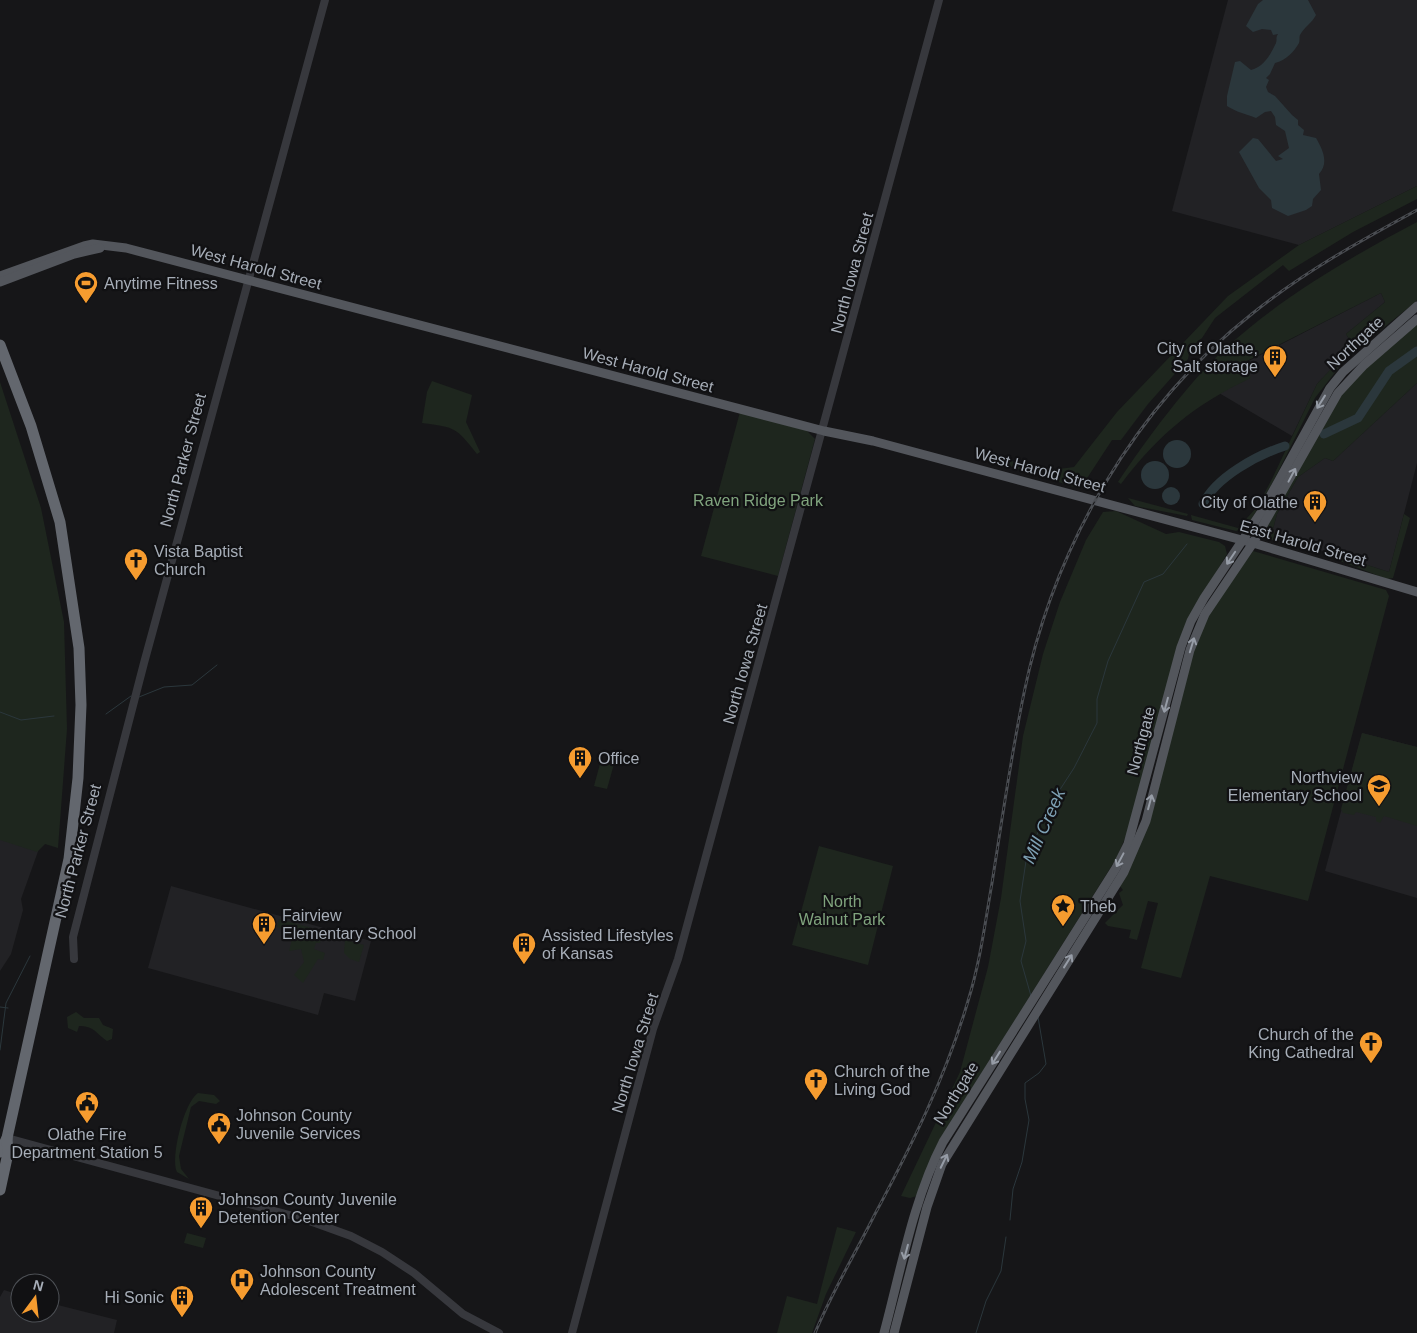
<svg xmlns="http://www.w3.org/2000/svg" width="1417" height="1333" viewBox="0 0 1417 1333" font-family="Arial,sans-serif">
  <style>
    .built { fill: #222225 }
    .green { fill: #1e261e }
    .water { fill: #2b373c }
    .lines { fill: none; stroke-linecap: round; stroke-linejoin: round }
    .stream { stroke: #2b373c; stroke-width: 1 }
    .river { stroke: #2b373c; stroke-width: 9 }
    .minor { stroke: #37383d; stroke-width: 8 }
    .major { stroke: #53565c; stroke-width: 9 }
    .highway { stroke: #63676e; stroke-width: 11 }
    .rail-casing { stroke: #4a4d52; stroke-width: 3 }
    .rail { stroke: #111113; stroke-width: 1; stroke-dasharray: 4; stroke-linecap: butt }
    .oneway { stroke: #969ca6 }
    .labels { text-anchor: middle; dominant-baseline: central; stroke-width: 4.5; stroke-linejoin: round; paint-order: stroke }
    .street-label { font-size: 16px; fill: #a7aeb8; stroke: #111113 }
    .poi-label { font-size: 16px; fill: #a7aeb8; stroke: #111113; text-anchor: start }
    .park-label { font-size: 16px; fill: #80a47e; stroke: #111113 }
    .water-label { font-size: 18px; font-style: italic; fill: #7ea1b4; stroke: #111113 }
  </style>
  <rect width="100%" height="100%" fill="#161618"/>
  <!-- built -->
  <g class="built">
    <polygon points="1228,0 1417,0 1417,186 1299,245 1172,211"/>
    <polygon points="1381,293 1385,302 1346,334 1353,346 1317,384 1292,436 1219,393 1250,378 1243,364"/>
    <polygon points="1417,383 1417,463 1389,572 1275,536 1273,529 1277,514 1298,477 1325,458 1333,461"/>
    <polygon points="1362,733 1417,747 1417,898 1325,871"/>
    <polygon points="0,831 41,843 21,899 23,910 11,954 0,971"/>
    <polygon points="171,886 371,941 355,1001 324,993 318,1015 148,968"/>
    <polygon points="4,1290 20,1295 20,1313 50,1313 50,1303 117,1320 114,1333 0,1333 0,1297"/>
  </g>
  <!-- green -->
  <g class="green">
    <polygon points="1417,186 1417,199 1353,232 1289,271 1283,265 1215,318 1202,338 1190,348 1188,359 1148,404 1121,440 1112,440 1080,489 989,459 989,456 1051,470 1074,467 1117,412 1228,296 1299,245"/>
    <path d="M1417,222V300L1413,304L1362,345L1353,346L1346,334L1385,302L1381,293L1243,363L1251,378C1195,404 1158,435 1121,484L1118,482C1146,440 1190,380 1227,347C1283,296 1351,257 1417,222Z"/>
    <polygon points="1417,322 1417,383 1333,461 1325,458 1298,477 1277,514 1273,529 1275,536 1280,538 1279,541 1272,540 1266,533 1267,525 1329,411 1350,382"/>
    <polygon points="1342,357 1340,366 1315,398 1274,480 1247,527 1236,531 1192,520 1191,515 1238,528 1257,507 1272,479 1317,384"/>
    <path d="M432,381L472,395L466,422L480,452L477,454C455,426 456,428 422,423L427,392Z"/>
    <polygon points="0,382 41,508 64,622 67,729 58,848 45,844 37,852 0,840"/>
    <polygon points="740,412 806,430 815,439 778,576 701,556"/>
    <polygon points="1128,498 1188,514 1187,516 1135,506"/>
    <polygon points="1116,511 1166,534 1179,532 1219,542 1225,546 1227,554 1186,623 1130,827 1116,859 939,1141 917,1196 910,1198 901,1196 960,1072 988,967 1001,898 1023,736 1043,654 1060,602 1086,540 1103,512"/>
    <polygon points="1404,514 1410,518 1393,578 1387,579 1332,558 1333,554 1389,572"/>
    <polygon points="1253,551 1386,590 1389,596 1308,901 1210,876 1181,978 1141,968 1158,903 1148,901 1137,940 1129,938 1131,930 1108,926 1105,923 1123,905 1119,893 1123,890 1119,885 1127,873 1194,646 1208,613"/>
    <polygon points="1362,733 1417,747 1417,826 1384,816 1380,823 1376,821 1376,817 1356,812 1354,815 1343,813 1341,809"/>
    <polygon points="601,760 614,764 607,789 594,786"/>
    <polygon points="819,846 893,866 868,965 792,945"/>
    <polygon points="279,919 323,931 320,943 316,943 314,949 325,953 323,960 318,959 303,983 294,975 304,962 301,949 289,951 294,932 277,927"/>
    <polygon points="345,940 364,945 359,962 350,959 344,953"/>
    <path d="M76,1012L84,1018H99L103,1025L113,1029L112,1039L107,1041C97,1034 93,1025 79,1026L77,1032L68,1028L67,1017Z"/>
    <path d="M198,1093L214,1095L220,1101L216,1104L199,1101L191,1107L179,1156L181,1169L189,1179L177,1172C170,1158 184,1102 198,1093Z"/>
    <polygon points="837,1227 856,1232 826,1294 812,1333 777,1333 787,1296 817,1304"/>
    <polygon points="187,1233 206,1238 203,1248 184,1243"/>
  </g>
  <!-- water -->
  <g class="water">
    <path d="M1263,0H1308L1316,15C1312,23 1304,27 1300,35C1299,37 1300,40 1299,43C1294,52 1286,60 1275,63L1270,74L1266,78L1269,80L1266,87L1268,92L1275,96L1292,115L1298,120V125L1304,130L1303,135L1316,138C1323,150 1329,163 1319,174L1321,190L1313,199L1312,206L1306,210L1288,216L1272,208L1271,200L1259,188L1239,152L1253,138L1258,139L1276,161L1283,159L1278,156L1289,148L1285,131L1276,125L1275,117L1271,111L1265,112L1256,118C1246,114 1236,112 1227,106V96L1235,62L1240,61L1251,70C1264,67 1270,55 1275,45C1278,40 1275,38 1278,34L1273,35L1271,30L1262,29L1253,32L1246,26L1258,4Z"/>
    <circle cx="1177" cy="454" r="14"/>
    <circle cx="1155" cy="475" r="14"/>
    <circle cx="1171" cy="496" r="9"/>
  </g>
  <g class="lines">
    <!-- stream -->
    <g class="stream">
      <polyline points="139,697 164,687 192,685 217,665"/>
      <polyline points="0,712 21,720 54,716"/>
      <polyline points="106,714 131,696"/>
      <polyline points="1031,996 1021,961 1026,941 1020,901 1026,861 1048,808 1074,768 1097,723 1097,699 1108,661 1144,582 1163,574 1187,544"/>
      <polyline points="0,1007 8,1008"/>
      <polyline points="0,1050 6,1003 30,956"/>
      <polyline points="1010,1220 1013,1189 1022,1162 1029,1120 1025,1099 1025,1083 1039,1073 1046,1064 1038,1017"/>
      <polyline points="976,1333 986,1301 1001,1271 1006,1237"/>
    </g>
    <!-- river -->
    <g class="river">
      <polyline points="1324,434 1358,418 1389,371 1417,351"/>
      <path d="M1203,504C1216,477 1257,455 1285,446"/>
    </g>
    <!-- minor -->
    <g class="minor">
      <polyline points="74,959 73,937 144,663 325,0"/>
      <polyline points="7,1138 304,1219 351,1236 382,1252 414,1273 463,1314 499,1333"/>
      <polyline points="572,1333 653,1029 678,959 939,0"/>
    </g>
    <!-- major -->
    <g class="major">
      <polyline points="0,276 84,246 93,244 126,248 824,431 873,441 1253,543 1417,592"/>
      <polyline points="0,282 74,254 100,248"/>
      <path d="M884,1333C901,1270 913,1200 943,1142L1116,868L1128,844L1181,647L1191,621L1204,598L1262,511L1330,388L1343,372L1417,306"/>
      <polyline points="894,1333 927,1207 942,1164 1124,872 1146,821 1190,650 1205,614 1253,543 1338,393 1364,365 1417,319"/>
    </g>
    <!-- highway -->
    <g class="highway">
      <polyline points="0,345 31,426 60,522 79,648 81,705 78,778 69,859 7,1138 0,1152"/>
      <polyline points="0,1190 8,1153 7,1138"/>
    </g>
    <!-- rail casing -->
    <g class="rail-casing">
      <path id="rail" d="M815,1333C832,1292 855,1254 875,1214C912,1145 946,1076 968,1001C980,963 985,923 992,883C1002,820 1011,756 1024,693C1054,546 1135,406 1253,313C1304,272 1360,241 1417,210"/>
    </g>
    <!-- rail -->
    <use href="#rail" class="rail"/>
  </g>
  <!-- one-way arrows -->
  <defs><path id="oneway-shaft" d="M-6 0H5M1.5-3L5.5 0L1.5 3" fill="none" stroke-width="1.6" stroke-linecap="round" stroke-linejoin="round" transform="scale(1.25)"/></defs>
  <g class="oneway">
    <use href="#oneway-shaft" transform="translate(1321 402) rotate(122)"/>
    <use href="#oneway-shaft" transform="translate(1292 475) rotate(-62)"/>
    <use href="#oneway-shaft" transform="translate(1231 558) rotate(124)"/>
    <use href="#oneway-shaft" transform="translate(1192 645) rotate(-73)"/>
    <use href="#oneway-shaft" transform="translate(1166 705) rotate(105)"/>
    <use href="#oneway-shaft" transform="translate(1150 802) rotate(-75)"/>
    <use href="#oneway-shaft" transform="translate(1120 860) rotate(118)"/>
    <use href="#oneway-shaft" transform="translate(1068 961) rotate(-58)"/>
    <use href="#oneway-shaft" transform="translate(996 1058) rotate(122)"/>
    <use href="#oneway-shaft" transform="translate(944 1161) rotate(-64)"/>
    <use href="#oneway-shaft" transform="translate(906 1252) rotate(105)"/>
  </g>
  <!-- icons -->
  <defs>
    <g id="stadium-pin" transform="scale(1.25)"><path d="M0 17L-7.5 6A9.5 9.5 0 1 1 7.5 6Z" fill="#f69c2f" stroke="#111113"/><path d="M0-5a6.5 5 0 1 0 0 10a6.5 5 0 1 0 0-10ZM-3.5-1.8h7v3.6h-7Z" fill="#111"/></g>
    <g id="building-pin" transform="scale(1.25)"><path d="M0 17L-7.5 6A9.5 9.5 0 1 1 7.5 6Z" fill="#f69c2f" stroke="#111113"/><path d="M-4-6H4V6H1V3H-1V6H-4ZM-2.5-4.3h1.7v1.8h-1.7ZM.8-4.3h1.7v1.8H.8ZM-2.5-1h1.7V.8h-1.7ZM.8-1h1.7V.8H.8Z" fill="#111"/></g>
    <g id="church-pin" transform="scale(1.25)"><path d="M0 17L-7.5 6A9.5 9.5 0 1 1 7.5 6Z" fill="#f69c2f" stroke="#111113"/><path d="M-1.2-6h2.4v3.5h3.3v2.4h-3.3V6h-2.4V-.1h-3.3v-2.4h3.3Z" fill="#111"/></g>
    <g id="school-pin" transform="scale(1.25)"><path d="M0 17L-7.5 6A9.5 9.5 0 1 1 7.5 6Z" fill="#f69c2f" stroke="#111113"/><path d="M0-5L7-2L0 1L-7-2ZM-4 1L0 2.5L4 1V4Q0 6-4 4Z" fill="#111"/></g>
    <g id="sight-pin" transform="scale(1.25)"><path d="M0 17L-7.5 6A9.5 9.5 0 1 1 7.5 6Z" fill="#f69c2f" stroke="#111113"/><path d="M0-6L1.8-2.2L6-1.7L2.9 1.2L3.7 5.4L0 3.3L-3.7 5.4L-2.9 1.2L-6-1.7L-1.8-2.2Z" fill="#111"/></g>
    <g id="civic-pin" transform="scale(1.25)"><path d="M0 17L-7.5 6A9.5 9.5 0 1 1 7.5 6Z" fill="#f69c2f" stroke="#111113"/><path d="M-.6-6.5H3V-4.5H.6V-3L4-1V1h2V6H-6V1h2V-1L-.6-3ZM-1.2 2.5V6h2.4V2.5Z" fill="#111"/></g>
    <g id="hospital-pin" transform="scale(1.25)"><path d="M0 17L-7.5 6A9.5 9.5 0 1 1 7.5 6Z" fill="#f69c2f" stroke="#111113"/><path d="M-5-5h3v3.5h4V-5h3V5h-3V1.5h-4V5h-3Z" fill="#111"/></g>
  </defs>
  <g fill-rule="evenodd">
    <use href="#stadium-pin" x="86" y="283"/>
    <use href="#building-pin" x="1275" y="357"/>
    <use href="#building-pin" x="1315" y="502"/>
    <use href="#church-pin" x="136" y="560"/>
    <use href="#building-pin" x="580" y="758"/>
    <use href="#school-pin" x="1379" y="786"/>
    <use href="#sight-pin" x="1063" y="906"/>
    <use href="#building-pin" x="264" y="924"/>
    <use href="#building-pin" x="524" y="944"/>
    <use href="#church-pin" x="1371" y="1043"/>
    <use href="#church-pin" x="816" y="1080"/>
    <use href="#civic-pin" x="87" y="1103"/>
    <use href="#civic-pin" x="219" y="1124"/>
    <use href="#building-pin" x="201" y="1208"/>
    <use href="#hospital-pin" x="242" y="1280"/>
    <use href="#building-pin" x="182" y="1297"/>
  </g>
  <g class="labels">
    <!-- street labels -->
    <g class="street-label">
      <text transform="translate(256 267) rotate(15)">West Harold Street</text>
      <text transform="translate(852 273) rotate(-75)">North Iowa Street</text>
      <text transform="translate(1355 343) rotate(-43)">Northgate</text>
      <text transform="translate(648 370) rotate(15)">West Harold Street</text>
      <text transform="translate(183 460) rotate(-75)">North Parker Street</text>
      <text transform="translate(1040 470) rotate(15)">West Harold Street</text>
      <text transform="translate(1303 543) rotate(16)">East Harold Street</text>
      <text transform="translate(745 664) rotate(-74)">North Iowa Street</text>
      <text transform="translate(1141 741) rotate(-75)">Northgate</text>
      <text transform="translate(78 851) rotate(-75)">North Parker Street</text>
      <text transform="translate(635 1053) rotate(-73)">North Iowa Street</text>
      <text transform="translate(956 1093) rotate(-58)">Northgate</text>
    </g>
    <!-- poi labels -->
    <g class="poi-label">
      <text x="104" y="283">Anytime Fitness</text>
      <text x="1258" y="348" text-anchor="end">City of Olathe,<tspan x="1258" dy="18">Salt storage</tspan></text>
      <text x="1298" y="502" text-anchor="end">City of Olathe</text>
      <text x="154" y="551">Vista Baptist<tspan x="154" dy="18">Church</tspan></text>
      <text x="598" y="758">Office</text>
      <text x="1362" y="777" text-anchor="end">Northview<tspan x="1362" dy="18">Elementary School</tspan></text>
      <text x="1080" y="906">Theb</text>
      <text x="282" y="915">Fairview<tspan x="282" dy="18">Elementary School</tspan></text>
      <text x="542" y="935">Assisted Lifestyles<tspan x="542" dy="18">of Kansas</tspan></text>
      <text x="1354" y="1034" text-anchor="end">Church of the<tspan x="1354" dy="18">King Cathedral</tspan></text>
      <text x="834" y="1071">Church of the<tspan x="834" dy="18">Living God</tspan></text>
      <text x="236" y="1115">Johnson County<tspan x="236" dy="18">Juvenile Services</tspan></text>
      <text x="87" y="1134" text-anchor="middle">Olathe Fire<tspan x="87" dy="18">Department Station 5</tspan></text>
      <text x="218" y="1199">Johnson County Juvenile<tspan x="218" dy="18">Detention Center</tspan></text>
      <text x="260" y="1271">Johnson County<tspan x="260" dy="18">Adolescent Treatment</tspan></text>
      <text x="164" y="1297" text-anchor="end">Hi Sonic</text>
    </g>
    <!-- park labels -->
    <g class="park-label">
      <text x="758" y="500">Raven Ridge Park</text>
      <text x="842" y="901">North<tspan x="842" dy="18">Walnut Park</tspan></text>
    </g>
    <!-- water labels -->
    <g class="water-label">
      <text transform="translate(1044 826) rotate(-66)">Mill Creek</text>
    </g>
  </g>
  <!-- north arrow -->
  <g transform="translate(35 1298) rotate(15)"><circle r="24" fill="#111113" stroke="#4d5055"/>
  <path d="M0-4L9 19L0 12L-9 19Z" fill="#f69c2f"/>
  <text y="-8" font-size="14" font-weight="bold" text-anchor="middle" fill="#a7aeb8">N</text>
  </g>
</svg>
